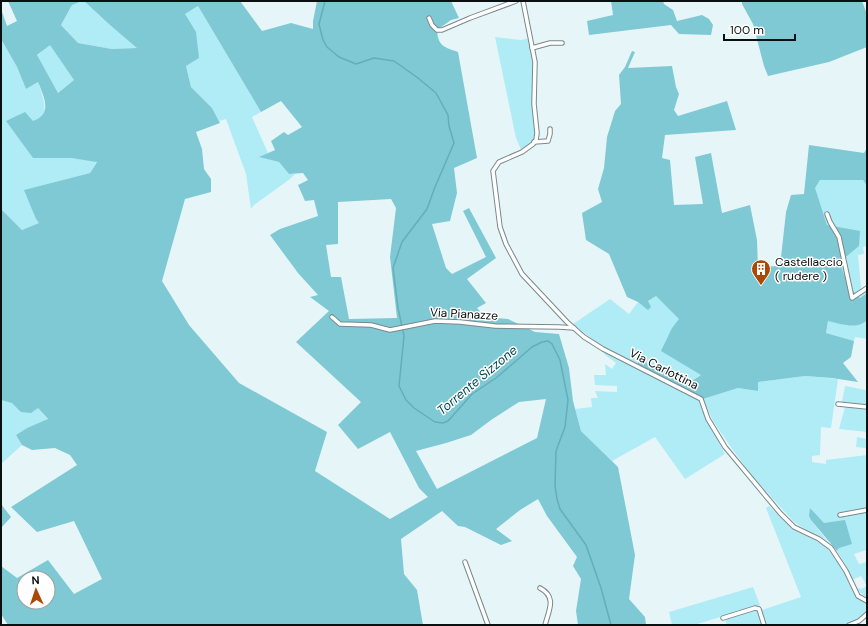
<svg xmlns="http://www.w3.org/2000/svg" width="868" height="626" viewBox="0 0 868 626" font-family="'DM Sans',sans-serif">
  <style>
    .green { fill: #b0ecf5 }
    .forest { fill: #7ec9d4; fill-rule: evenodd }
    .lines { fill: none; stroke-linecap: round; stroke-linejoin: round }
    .stream { stroke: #63aeb8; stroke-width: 1.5 }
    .street-casing { stroke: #7a888b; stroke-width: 5.5 }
    .street { stroke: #fff; stroke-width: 3.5 }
    .labels { text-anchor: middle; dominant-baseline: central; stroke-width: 3; stroke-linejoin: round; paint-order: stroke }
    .poi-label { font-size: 12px; fill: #0a0f10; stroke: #fff; text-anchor: start }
    .street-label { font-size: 12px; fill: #0a0f10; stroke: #fff }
    .water-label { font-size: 13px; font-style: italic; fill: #004951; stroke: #fff }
  </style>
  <rect width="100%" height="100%" fill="#e6f6f8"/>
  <!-- green -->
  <g class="green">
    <polygon points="82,1 84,1 110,25 138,48 112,49 78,43 61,25 72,5"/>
    <polygon points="198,6 261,112 252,117 268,153 260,157 279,162 289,174 295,174 290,179 254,205 251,209 246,174 226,119 219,121 212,108 191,87 186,66 199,58 185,14"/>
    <polygon points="495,37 521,40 531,38 534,53 536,140 522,152 516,138"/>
    <path d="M1,39L17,67L26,89L38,82C42,94 53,119 32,122C24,123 15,121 7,121L33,158H71L97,161L90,173L25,190L36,219L40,223L22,230L1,209Z"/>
    <polygon points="50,44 74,80 58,93 37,56"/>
    <path d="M820,180H863L867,186V246L863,247L864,254L858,255L861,288L863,291L867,290V293L860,298C848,287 844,278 840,262L859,246L827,225L814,188Z"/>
    <polygon points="656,296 680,319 672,328 701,375 692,381 640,360 637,364 598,344 573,324 610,299 629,314 638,302 648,309 648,301"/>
    <path d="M867,320V339L855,337L854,341L826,333L828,321C840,323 857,330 867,320Z"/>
    <polygon points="605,352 674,386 698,400 705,417 725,454 685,479 655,437 612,461 581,431 575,409 592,407 591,398 598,398 595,391 617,392 617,386 595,385 594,375 606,375 605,364 612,369 616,363 604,354"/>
    <polygon points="805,376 838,379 831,428 821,427 820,455 812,456 812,462 826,464 826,460 867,455 867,508 843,513 844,516 867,512 867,550 854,554 859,564 867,562 867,599 857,589 860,588 861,589 867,586 861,576 852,580 848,569 837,551 839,548 824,524 811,509 811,520 828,542 822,537 806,530 794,522 752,476 730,446 713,421 703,399 738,388 758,391 758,382"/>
    <polygon points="845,386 866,390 867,386 867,405 842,402"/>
    <polygon points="1,400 38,408 48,420 27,428 16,435 22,445 1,464"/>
    <polygon points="845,407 867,410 867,432 839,429"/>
    <polygon points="857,437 867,439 866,448 856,447"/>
    <polygon points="769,506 792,529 820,543 827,548 842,569 852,590 857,596 867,604 867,613 859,620 845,625 765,625 762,610 801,597 766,508"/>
    <polygon points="753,587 760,605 694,625 672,625 669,612"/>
    <polygon points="755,610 757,611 762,625 727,625 725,619"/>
  </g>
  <!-- forest -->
  <g class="forest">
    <path d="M8,1H82L72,5L61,25L78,43L112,49L137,48L110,25L84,1H240L262,31L291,23L313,29V21L317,1H451L459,18L451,20L437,30C438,46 444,47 458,52L477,158L454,168L457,193L450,221L432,224L446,268L452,274L486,257L463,211L469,208L496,258L467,279L486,303L477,308L485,317L508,319L535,332L559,334L569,368L573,401L581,431L618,467L635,555L629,599L645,617L646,625H578L576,611L581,579L573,566L577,557L547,516L538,499L520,510L496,529L512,541L501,545L465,527L458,526L442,511L401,539L404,574L417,590L423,625H8L1,614V566L17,578L48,560L74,594L102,579L74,521L37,532L11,507L77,465L70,455L55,448L32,450L22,445L16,435L27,428L48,419L38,408L31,413L21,412L12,403L1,400V209L22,230L39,223L36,219L24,190L90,173L97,162L71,158H33L6,121L25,112L33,121C53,114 44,97 38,82L26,89L17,67L1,39V9L7,26L17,21ZM198,6L261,112L281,101L302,127L288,135L284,132L271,141L275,150L259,157L279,162L289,174L303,173L308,180L298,185L305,201L314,200L318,216L280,229L270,235L298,273L318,295L310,297L329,311L296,342L361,402L338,425L358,449L390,432L419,488L428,497L390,519L315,471L327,432L239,383L189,325L162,281L185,199L211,192V179L204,169L202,149L196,132L220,123L212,108L191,87L186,66L199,58L196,32L185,14ZM50,45L74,80L58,93L37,55ZM391,199L396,208L390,257L397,318L349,319L341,277H331L326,245L338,244V202ZM546,399L537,438L437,489L416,451L446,443L471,435L491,420L519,402ZM24,578H48V602H24Z"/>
    <polygon points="611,1 663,1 664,4 673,10 677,21 702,15 709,19 713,25 711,35 679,34 671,25 589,35 587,21 613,15"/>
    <polygon points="742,1 862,1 867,14 867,47 829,62 768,76 764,66 753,24 742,4"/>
    <path d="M632,51L635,52L628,68L672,66L676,87L679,94L674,110L678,116L727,101L736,130L665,135L662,158L670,160L674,205L703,204L695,157L711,153L722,213L750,205L757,240L758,267L780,266L786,212L791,195L804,194L809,145L864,153L867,148V186L863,180H820L815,188L827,225L860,231L859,246L840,262C844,277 849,288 860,298L867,293V320C858,330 841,324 828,321L826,333L854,341L851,357L843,363L858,382L832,378L805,376L758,382V391L738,388L703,399L637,364L640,360L692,381L701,375L661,351L672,328L679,319L656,296L648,301L651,307L648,310L638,302L627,297L609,254L586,240L582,213L602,202L598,189L604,168L607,137L615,111L621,104L619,75L625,67Z"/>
    <polygon points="1,504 11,517 1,528"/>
    <polygon points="810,508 824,523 845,520 852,544 839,548 837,551 811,520 809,516"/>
  </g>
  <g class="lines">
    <!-- stream -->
    <polyline class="stream" points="325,1 319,24 323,40 327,47 339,57 356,64 374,58 394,61 418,78 436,93 448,115 449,126 454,143 435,187 427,209 402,242 393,268 398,308 404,336 399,386 406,400 414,408 435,422 443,423 448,421 472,394 496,378 532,347 542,342 548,341 552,344 560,360 568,400 565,427 556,451 555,486 557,499 560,509 586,545 601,588 611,625"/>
    <!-- street casing -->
    <g class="street-casing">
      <g id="street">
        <polyline points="523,1 535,62 534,104 537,133 536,140 533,144 522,152 499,162 493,171 500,227 506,244 522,274 567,322 584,337 603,349 701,399 708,419 725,447 780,513 794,527 819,539 831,548 846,571 858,596 867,601"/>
        <polyline points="429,18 432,25 437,30 442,30 470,18 516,1"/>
        <polyline points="532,48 550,43 562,43"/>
        <polyline points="534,142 548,141 550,134 550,129"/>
        <polyline points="827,214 830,222 839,237 852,298 867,288"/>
        <polyline points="332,317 340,324 371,325 390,330 435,321 460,322 495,326 559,327 574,328"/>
        <polyline points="838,404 867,407"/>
        <polyline points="840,515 867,510"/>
        <polyline points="465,562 488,625"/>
        <path d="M540,588C557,597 549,610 545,625"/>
        <polyline points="723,618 755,608 759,609 764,625"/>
        <polyline points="849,625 859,621 867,614"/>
      </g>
    </g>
    <!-- street -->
    <use href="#street" class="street"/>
  </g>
  <!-- icons -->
  <defs>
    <g id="building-pin" transform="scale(1)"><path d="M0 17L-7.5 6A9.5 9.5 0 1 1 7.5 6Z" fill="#aa4905" stroke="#fff"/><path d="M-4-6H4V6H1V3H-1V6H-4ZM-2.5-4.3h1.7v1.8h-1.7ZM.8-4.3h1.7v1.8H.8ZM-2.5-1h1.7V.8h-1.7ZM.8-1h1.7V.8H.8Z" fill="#fff"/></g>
  </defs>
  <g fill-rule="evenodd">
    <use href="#building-pin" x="761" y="269"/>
  </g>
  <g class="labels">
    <!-- poi labels -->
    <g class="poi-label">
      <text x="775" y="262">Castellaccio<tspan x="775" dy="14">( rudere )</tspan></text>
    </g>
    <!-- street labels -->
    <g class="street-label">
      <text transform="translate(464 314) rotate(3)">Via Pianazze</text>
      <text transform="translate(664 369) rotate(27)">Via Carlottina</text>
    </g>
    <!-- water labels -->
    <g class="water-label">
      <text transform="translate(477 380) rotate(-40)">Torrente Sizzone</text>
    </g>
  </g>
  <!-- border -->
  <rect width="868" height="626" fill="none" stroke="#0a0f10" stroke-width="4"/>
  <!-- north arrow -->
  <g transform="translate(36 590) rotate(357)"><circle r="19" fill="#ffffff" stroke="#9d9f9f"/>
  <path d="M0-3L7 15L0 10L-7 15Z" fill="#aa4905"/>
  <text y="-6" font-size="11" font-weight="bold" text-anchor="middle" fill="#0a0f10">N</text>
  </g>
  <!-- scale -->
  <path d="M724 34v6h71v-6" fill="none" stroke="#0a0f10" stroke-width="2"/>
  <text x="730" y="34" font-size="12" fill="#0a0f10" stroke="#ffffff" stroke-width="3" paint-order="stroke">100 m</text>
</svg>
